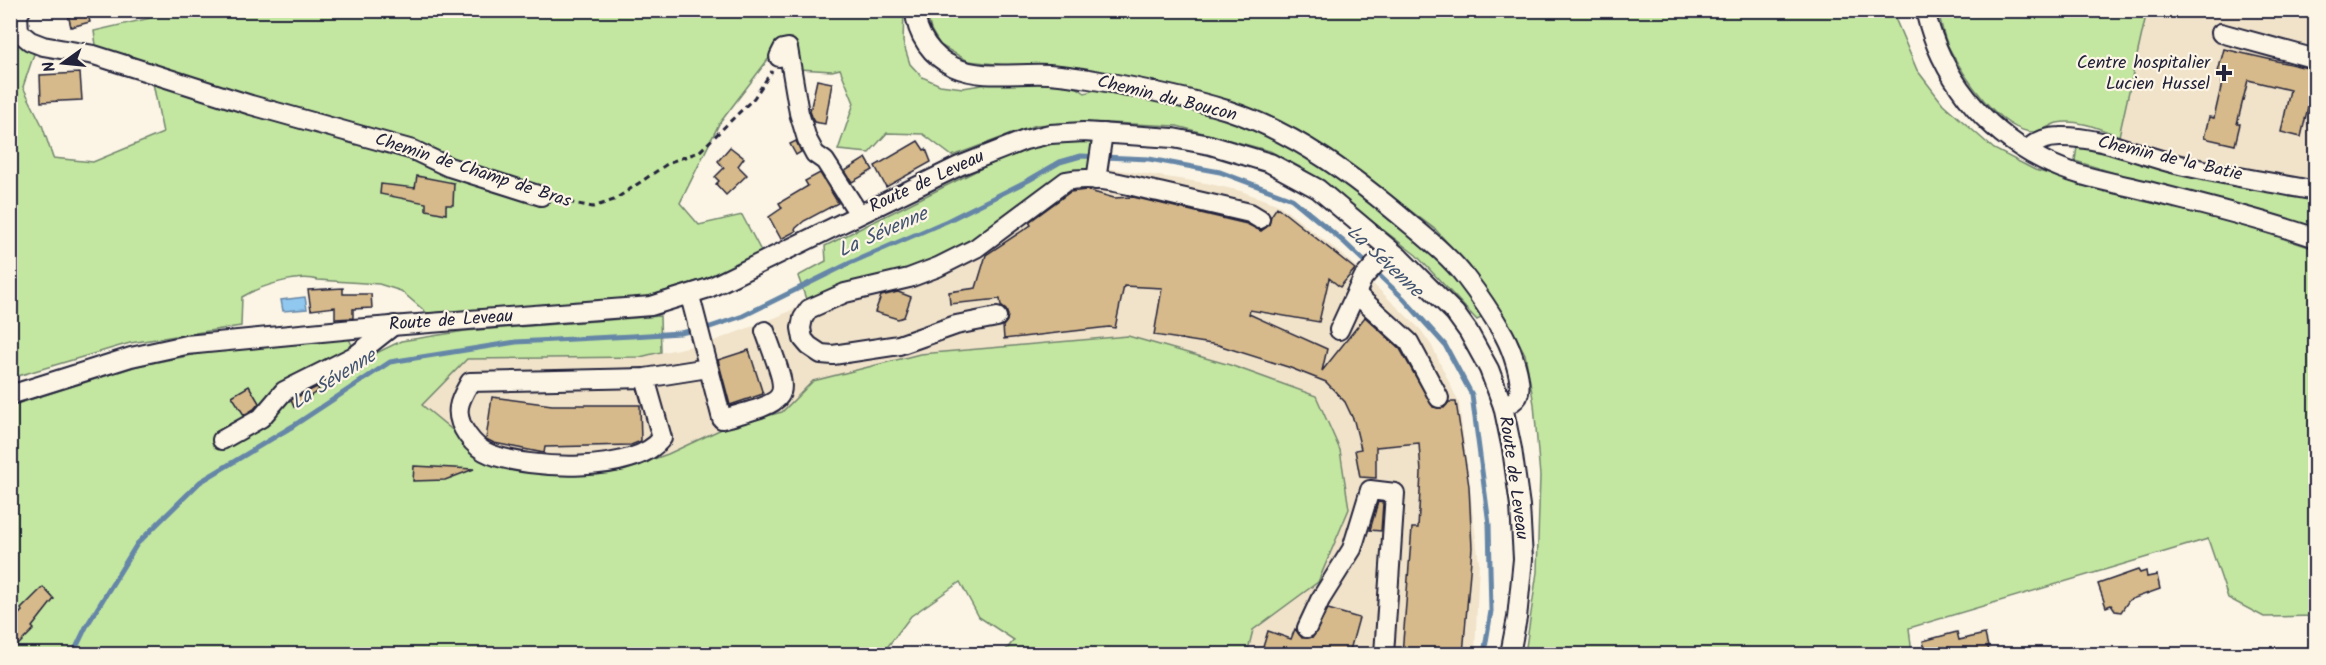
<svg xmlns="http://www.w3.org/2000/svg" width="2326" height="665" viewBox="0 0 2326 665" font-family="Kalam,sans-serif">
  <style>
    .built { fill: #f1e3ca }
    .green { fill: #c3e7a0; stroke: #72846e; stroke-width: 1.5 }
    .water { fill: #91c8ef; stroke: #6586a7; stroke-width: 1.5 }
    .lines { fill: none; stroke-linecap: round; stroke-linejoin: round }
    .stream { stroke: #6586a7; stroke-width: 5 }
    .building { fill: #d6ba8b; stroke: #22223b; stroke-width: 1.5 }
    .minor-casing { stroke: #22223b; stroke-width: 22 }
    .path { stroke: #22223b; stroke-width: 3; stroke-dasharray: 6 4.5; stroke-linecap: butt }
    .minor { stroke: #fcf5e5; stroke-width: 18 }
    .poi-dot { fill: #22223b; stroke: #fcf5e5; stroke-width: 2 }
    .labels { text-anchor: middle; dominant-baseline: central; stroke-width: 4.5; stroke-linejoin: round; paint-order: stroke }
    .poi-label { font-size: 18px; fill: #22223b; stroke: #fcf5e5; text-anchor: end }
    .street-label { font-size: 18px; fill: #22223b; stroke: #fcf5e5 }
    .water-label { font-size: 20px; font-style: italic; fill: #435471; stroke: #fcf5e5 }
  </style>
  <rect width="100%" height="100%" fill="#fcf5e5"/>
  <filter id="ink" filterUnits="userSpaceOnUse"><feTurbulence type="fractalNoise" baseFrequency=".0167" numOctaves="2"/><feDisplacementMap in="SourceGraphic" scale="12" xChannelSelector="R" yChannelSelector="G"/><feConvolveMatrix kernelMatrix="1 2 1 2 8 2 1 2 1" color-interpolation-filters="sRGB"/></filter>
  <g filter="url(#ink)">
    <!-- built -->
    <g class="built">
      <polygon points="2147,11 2315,11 2315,184 2117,145"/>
      <polygon points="1090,168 1106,168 1206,183 1241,191 1279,205 1342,254 1421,330 1432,346 1459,403 1479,562 1475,654 1247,654 1253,630 1318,582 1349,509 920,354 813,381 782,412 728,426 668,454 617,472 518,471 484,456 422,405 467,359 640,357 711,342 777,317 1057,181"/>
    </g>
    <!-- green -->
    <g class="green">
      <path d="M156,11H904L903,42L910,64L922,77L940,85L963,88L1012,80L1070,83L1085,93L1098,89L1212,112L1283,141L1346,185L1423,243L1459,284L1483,317L1477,320L1416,255L1305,170L1270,151L1177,126L1087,122L1036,125L952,156L923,134L887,133L869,153L838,150L854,103L840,69L832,71L799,69L795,41H782L719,124L680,203L699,225L742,215L762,253L717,275L636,300L427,313L401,291L379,284L318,280C298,274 260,286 242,297L241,326L130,343L11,378L10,28L18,39L34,54L23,87L42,125L53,158L93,162L163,133L149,63L97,52L94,31L155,17Z"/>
      <polygon points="926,11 1892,11 1917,70 1943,104 1994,149 2035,170 2142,201 2201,212 2315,249 2315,616 2264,617 2228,598 2208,539 1909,628 1912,654 1525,654 1537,572 1540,476 1534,404 1525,354 1510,326 1470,268 1436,230 1332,151 1297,130 1233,106 1076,73 968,61 940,45 931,30"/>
      <path d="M1938,11H2147L2119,136C2100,129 2079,119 2057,123C2050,125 2043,131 2036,132C2000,134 1962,73 1948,46C1943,35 1941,22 1938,11Z"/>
      <polygon points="1093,142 1090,168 1057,181 956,253 807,302 798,276 826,261 825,246 1016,151 1057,143"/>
      <polygon points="2077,147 2315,198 2315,233 2075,161"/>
      <polygon points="660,316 661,352 640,357 467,359 422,405 484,456 518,471 617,472 668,454 728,426 782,412 813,381 920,354 1128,336 1230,365 1316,396 1340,450 1349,509 1318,582 1253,630 1247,654 1003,654 1014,640 979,617 960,582 911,616 882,654 11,654 10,406 137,366 213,351 349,339 360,361 401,341 465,331"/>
    </g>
    <!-- water -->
    <polygon class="water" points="305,297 307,309 283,311 281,300"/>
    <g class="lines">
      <!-- stream -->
      <polyline class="stream" points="73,654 86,627 137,544 200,482 293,426 390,362 516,342 632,336 680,333 710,327 743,316 850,263 947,221 1029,180 1060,162 1081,156 1149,159 1220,172 1292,199 1344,242 1403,298 1445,345 1472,395 1489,524 1491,611 1484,654"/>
    </g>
    <!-- building -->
    <g class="building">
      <polygon points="67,10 87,10 90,22 71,27"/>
      <polygon points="2224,49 2316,70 2316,95 2311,94 2301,137 2281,132 2290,90 2248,80 2237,124 2240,124 2235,145 2204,138 2209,117 2214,118 2224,74 2218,72"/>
      <polygon points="80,73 82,100 41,102 40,75"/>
      <polygon points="817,80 832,83 825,124 814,122 810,111"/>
      <polygon points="796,141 801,152 796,155 790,144"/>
      <polygon points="918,141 924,150 926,149 931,162 886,187 875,166"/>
      <polygon points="730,147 744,158 738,166 747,175 726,195 716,184 719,181 715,177 724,168 718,161"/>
      <polygon points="866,158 873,170 852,182 845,171"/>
      <polygon points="820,173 838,203 804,221 795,229 796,231 781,239 769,217 782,208 779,203 808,186 805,181"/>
      <polygon points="417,176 454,183 453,205 446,205 446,214 426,210 426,203 380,194 381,184 415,188"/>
      <polygon points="1086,190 1114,198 1133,197 1247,224 1261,231 1269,225 1271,216 1277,207 1355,269 1340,287 1329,278 1319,322 1250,310 1249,314 1327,349 1322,371 1365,317 1400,349 1433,407 1444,408 1449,402 1456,402 1469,486 1472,548 1463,654 1402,654 1412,528 1418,528 1421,473 1419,443 1376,447 1376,478 1360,477 1355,450 1361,449 1354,421 1345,402 1326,382 1288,367 1218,345 1154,335 1162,288 1124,286 1115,328 1109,327 1004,339 1003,326 1007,321 1008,315 1006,310 1001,306 1000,299 950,304 949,292 976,288 986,255 1031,225 1029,222 1070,192"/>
      <polygon points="343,288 343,294 371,294 372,308 353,309 353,318 335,319 335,307 311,310 308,290"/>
      <polygon points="898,292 911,297 904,317 898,319 875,312 881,296"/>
      <polygon points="749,350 763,394 730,405 718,360"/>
      <polygon points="249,386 259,403 254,409 244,415 232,396"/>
      <polygon points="317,387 319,390 294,407 291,400"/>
      <polygon points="492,397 552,405 640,405 641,441 631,445 545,447 544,453 494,443 486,439"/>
      <polygon points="414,466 474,469 445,480 413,481"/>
      <polygon points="1378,502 1383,503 1381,531 1370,530"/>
      <polygon points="2138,570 2140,573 2146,571 2147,577 2157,575 2160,589 2129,600 2121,612 2115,611 2111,605 2106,607 2098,584"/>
      <polygon points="43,587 54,599 32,627 34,629 10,653 10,630 16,624 13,620 22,611 21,609"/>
      <polygon points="1328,609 1359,618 1349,654 1272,654 1273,650 1263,647 1268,631 1291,639 1295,629 1302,638 1313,637"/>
      <polygon points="1957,632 1959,640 1985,634 1989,651 1975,654 1926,654 1923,641"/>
    </g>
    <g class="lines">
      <!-- minor casing -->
      <g class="minor-casing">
        <g id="minor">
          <polyline points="21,10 18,15 19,32 30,41 43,46 94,55 251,105 413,150 449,167 541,196"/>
          <path d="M915,10C916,35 932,57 954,67C983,80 1018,72 1049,74C1062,75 1076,77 1089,79C1135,87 1182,96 1227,110C1297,133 1356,178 1411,225C1430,241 1451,258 1466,278C1480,296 1493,316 1504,335C1511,348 1524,382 1518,396C1515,401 1509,404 1503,406"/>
          <path d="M1925,10C1940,75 1983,130 2043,160C2074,176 2110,182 2144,190C2201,205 2259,218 2316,238"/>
          <polyline points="2221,33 2316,59"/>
          <polyline points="779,57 783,49 788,48 799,113 807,139 815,154 825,161 859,214"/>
          <path d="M2027,150C2036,141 2047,137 2060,137C2099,136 2139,155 2176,164C2222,175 2269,182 2316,191"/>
          <polyline points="1096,180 1103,133"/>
          <polyline points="1356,294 1409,342 1439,398"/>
          <path d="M690,296L722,419C796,399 790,401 765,331"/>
          <path d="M997,317L956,325L899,345L833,355L821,354L809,346L803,339L801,328L803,318L809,309L845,293L909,278L938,267L976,248L1066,181C1096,174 1130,186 1159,192C1189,199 1220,206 1250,213L1260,219"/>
          <polyline points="1339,330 1363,278 1389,249"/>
          <path d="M645,378L662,438C635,475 529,469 490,454C474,448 456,425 459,407C460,399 466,389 470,382L645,378L708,368"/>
          <polyline points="10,395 131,357 186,345 353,329 651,306 709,288 959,166 1025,140 1050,134 1083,132 1173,138 1210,145 1270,163 1318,189 1400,258 1455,313 1468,331 1489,369 1503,406 1512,449 1520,506 1523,559 1517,618 1510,654"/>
          <polyline points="222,440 261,418 284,391 356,355 394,325"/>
          <polyline points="1307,628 1320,600 1352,549 1370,490 1395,493 1384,654"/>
        </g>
      </g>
      <!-- path -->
      <polyline class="path" points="558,200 593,207 614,200 670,162 699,152 754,98 772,71"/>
      <!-- minor -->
      <use href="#minor" class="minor"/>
    </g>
  </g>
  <!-- markers -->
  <path class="poi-dot" d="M2221 64h6v6h6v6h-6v6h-6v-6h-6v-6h6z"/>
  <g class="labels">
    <!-- poi labels -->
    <g class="poi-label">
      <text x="2210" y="63">Centre hospitalier<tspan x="2210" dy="21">Lucien Hussel</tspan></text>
    </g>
    <!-- street labels -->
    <g class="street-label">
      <text transform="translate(1167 99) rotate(14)">Chemin du Boucon</text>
      <text transform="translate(2170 159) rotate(13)">Chemin de la Batie</text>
      <text transform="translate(473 171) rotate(18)">Chemin de Champ de Bras</text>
      <text transform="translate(927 182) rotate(-25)">Route de Leveau</text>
      <text transform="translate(451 321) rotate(-4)">Route de Leveau</text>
      <text transform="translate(1513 478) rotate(82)">Route de Leveau</text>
    </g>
    <!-- water labels -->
    <g class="water-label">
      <text transform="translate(883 233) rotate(-24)">La Sévenne</text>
      <text transform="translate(1384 262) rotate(43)">La Sévenne</text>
      <text transform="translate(334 380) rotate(-32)">La Sévenne</text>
    </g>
  </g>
  <!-- margin -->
  <rect width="2326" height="665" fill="none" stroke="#fcf5e5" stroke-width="36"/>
  <rect x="18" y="18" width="2290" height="629" fill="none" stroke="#22223b" stroke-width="2" filter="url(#ink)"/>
  <!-- north arrow -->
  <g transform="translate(63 63) rotate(255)" stroke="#fcf5e5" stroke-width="4.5" paint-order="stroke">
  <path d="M0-4.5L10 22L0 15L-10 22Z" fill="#22223b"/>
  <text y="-9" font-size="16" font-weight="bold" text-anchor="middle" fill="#22223b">N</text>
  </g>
</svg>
